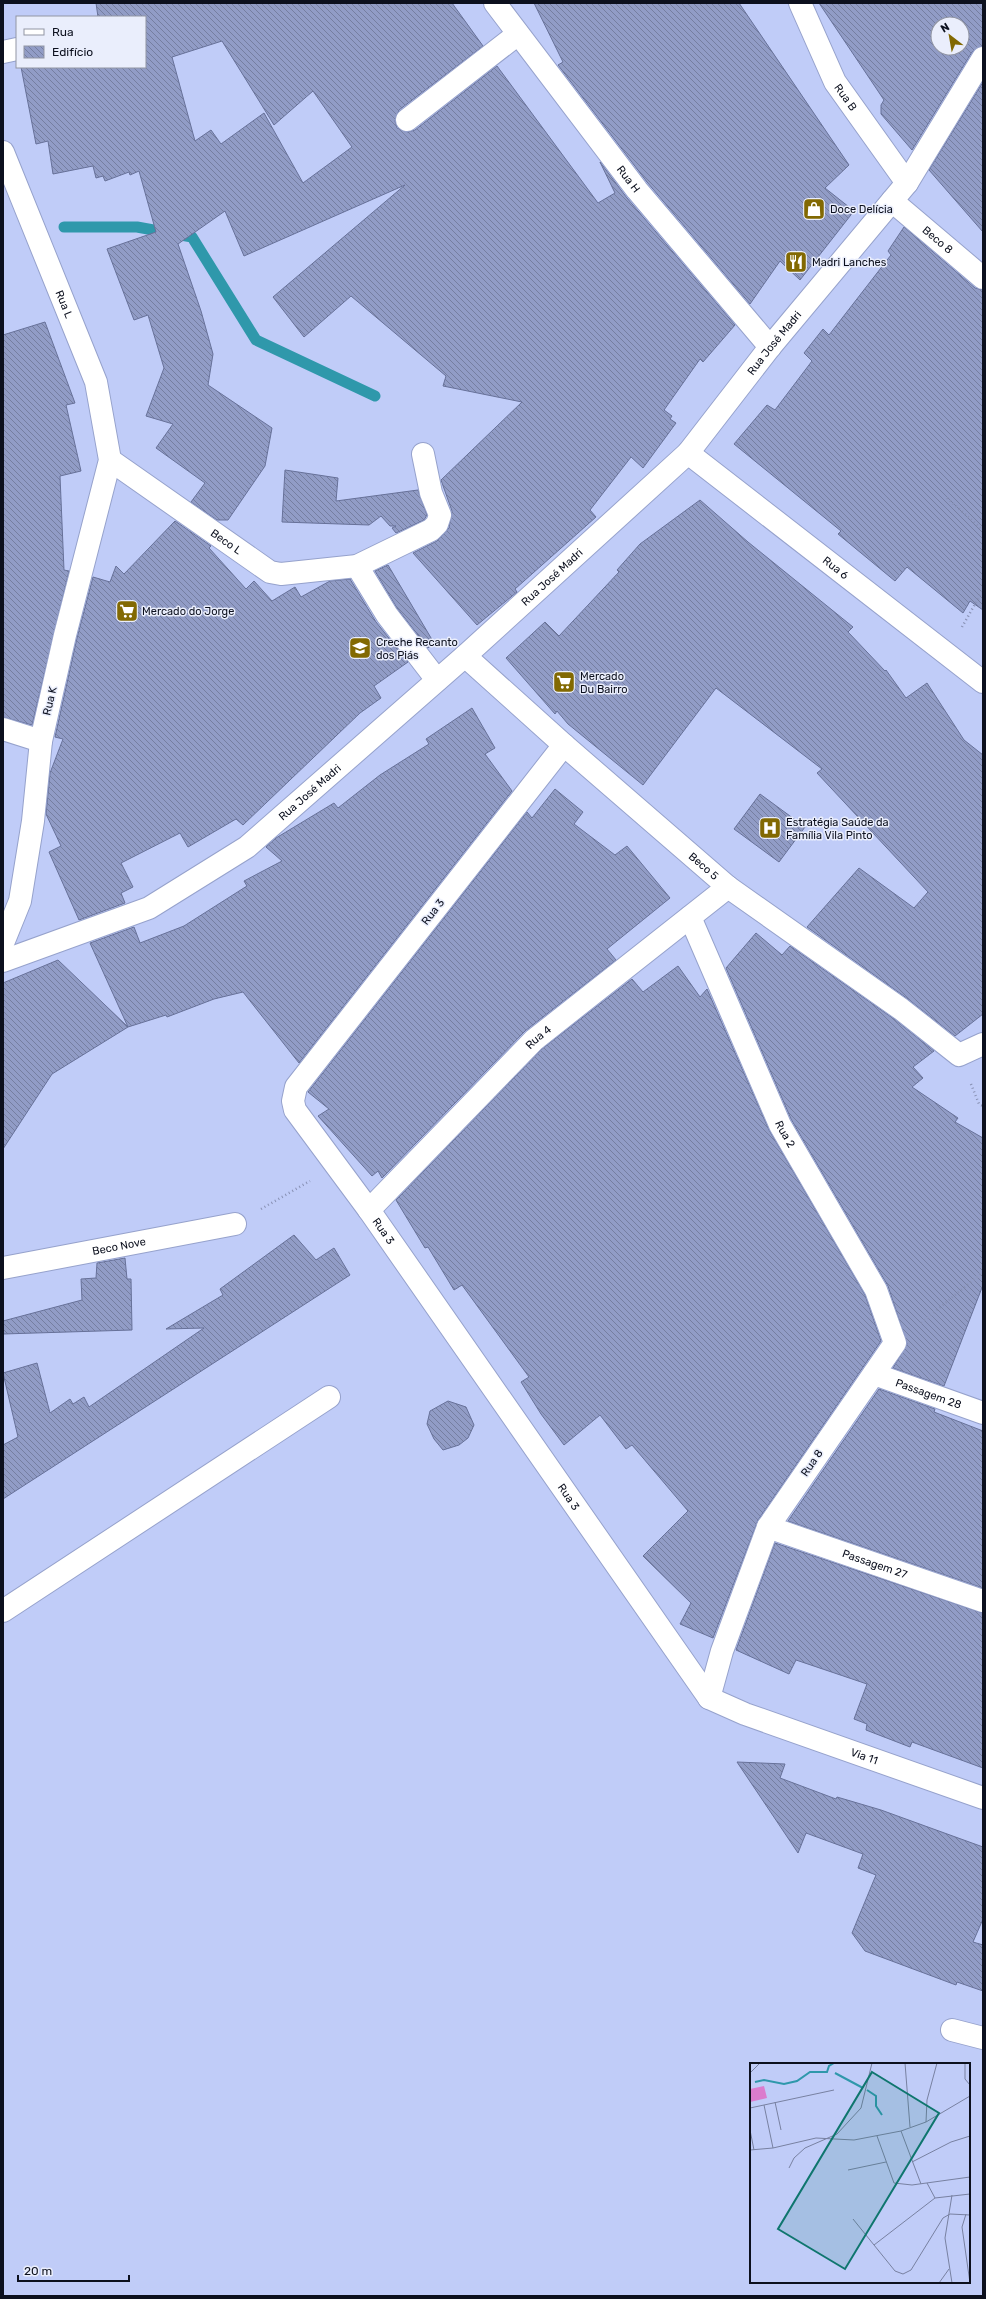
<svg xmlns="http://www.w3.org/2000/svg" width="986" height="2299" viewBox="0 0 986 2299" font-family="Rubik,sans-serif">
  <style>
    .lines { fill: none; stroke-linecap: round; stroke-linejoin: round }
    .stream { stroke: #2f98ab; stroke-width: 11 }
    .building { fill: url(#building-back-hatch); stroke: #677199; fill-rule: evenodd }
    .minor-casing { stroke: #96a2cc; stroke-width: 24 }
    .path { stroke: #8891b4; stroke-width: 2.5; stroke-dasharray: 1 3; stroke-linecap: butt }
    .minor { stroke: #fff; stroke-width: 22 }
    .labels { text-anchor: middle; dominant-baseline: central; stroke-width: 3; stroke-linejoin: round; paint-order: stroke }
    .street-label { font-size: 11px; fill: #0c101e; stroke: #eaeefc }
    .poi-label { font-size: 11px; fill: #0c101e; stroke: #eaeefc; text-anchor: start }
    .inset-river { fill: none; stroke: #2f98ab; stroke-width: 2 }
    .inset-road { fill: none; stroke: #7881a1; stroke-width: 1 }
    .view { fill: #0f766e; fill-opacity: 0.15; stroke: #0f766e; stroke-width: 2 }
    .inset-edge { fill: none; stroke: #0c101e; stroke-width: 2 }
  </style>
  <defs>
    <pattern id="building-back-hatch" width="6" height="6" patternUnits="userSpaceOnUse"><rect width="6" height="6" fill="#919cc6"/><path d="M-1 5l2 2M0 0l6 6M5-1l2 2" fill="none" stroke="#757ea0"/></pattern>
  </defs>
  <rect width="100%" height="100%" fill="#c0ccf8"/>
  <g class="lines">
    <!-- stream -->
    <polyline class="stream" points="64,227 137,227 192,237 256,340 375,396"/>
  </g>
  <!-- building -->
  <g class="building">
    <path d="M96,3H452L483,46L399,110L395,121L397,128L408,132L415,130L497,66L598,203L615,193L600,162L627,198L735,325L703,362L700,359L664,410L672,416L670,419L676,423L643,468L631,457L590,510L596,517L515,589L517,592L477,625L413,553L437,541L449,528L452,511L441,480L522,402L443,386L446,376L351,296L304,337L273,297L405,185L244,256L225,211L178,244L201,311L213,354L208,385L272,428L265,466L228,520H217L191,502L205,483L156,448L173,424L146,416L164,368L148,315L134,320L107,249L156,232L139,171L130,175L129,172L105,181L103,176L96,178L93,166L53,174L48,141L36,144L21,67H145V17H98ZM222,41L274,125L313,91L352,147L303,183L264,113L221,144L211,130L195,141L172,57Z"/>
    <polygon points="534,3 739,3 849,165 825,188 854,211 800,280 780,261 750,304 647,182 558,65 563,62"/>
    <path d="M819,3H983V46L972,52L912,150L881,114V105L884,100ZM938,24H962V48H938Z"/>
    <polygon points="983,82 983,232 929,170"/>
    <polygon points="904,227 975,288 983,290 983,610 970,601 963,613 907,567 895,581 838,534 841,531 734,444 767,405 775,410 812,361 804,353 823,329 829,335 891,255 888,251"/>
    <polygon points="45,322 75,403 66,405 81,471 60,476 64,570 69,571 32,725 3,717 3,335"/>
    <polygon points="285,470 338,478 336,501 418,490 427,515 424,520 396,533 392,528 396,526 390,526 381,516 369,525 282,522"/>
    <polygon points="700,500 748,542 853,627 848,632 885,671 886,670 906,698 927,683 964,740 983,755 983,1014 955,1036 908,999 807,927 859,868 914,908 928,892 817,773 822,769 716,688 643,785 568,724 557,711 555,714 506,658 545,622 559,636 619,572 617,570 640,544"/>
    <polygon points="175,521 211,546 209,548 246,589 254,581 272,601 295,587 301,597 330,581 350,579 376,622 408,662 374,686 381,698 360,713 243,825 236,819 188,847 180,833 121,863 133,887 121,893 125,903 79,920 49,852 61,846 46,814 50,773 63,739 55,737 77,638 93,577 110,582 116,566 124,574"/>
    <polygon points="388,565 434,643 428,648 397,608 375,571"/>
    <polygon points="472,708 495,748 485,754 512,791 299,1063 243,992 214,999 167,1017 166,1015 128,1027 52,1074 3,1149 3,983 58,960 128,1027 90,943 134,927 140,943 184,926 247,886 244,881 282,861 266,847 276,838 334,803 338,808 380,775 429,744 426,739"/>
    <polygon points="555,789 583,812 574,824 615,855 627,846 670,898 607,949 616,960 525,1031 382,1178 378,1171 372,1176 318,1116 329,1109 308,1092 527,812 532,818"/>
    <polygon points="760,794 805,827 779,862 734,829"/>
    <polygon points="756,933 782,955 790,946 894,1019 934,1051 913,1067 923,1078 912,1087 958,1118 955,1122 983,1138 983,1285 944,1386 893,1368 907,1344 888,1286 791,1119 726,968"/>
    <polygon points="678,966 700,997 707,989 769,1130 865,1295 881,1341 758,1520 713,1638 680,1624 691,1603 643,1556 688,1511 632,1445 626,1449 600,1415 564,1445 541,1414 521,1382 529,1377 462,1285 454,1290 428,1247 425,1248 396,1200 542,1049 632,979 643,992"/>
    <polygon points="294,1235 316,1260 334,1248 350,1275 3,1499 3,1445 18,1437 3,1373 37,1363 50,1413 70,1399 73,1404 84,1397 89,1407 204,1328 166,1329 223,1295 220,1289"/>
    <polygon points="125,1258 127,1279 131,1279 132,1330 3,1334 3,1321 82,1300 81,1279 96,1278 97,1263"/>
    <polygon points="879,1389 935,1409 934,1412 983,1431 983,1588 788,1521"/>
    <polygon points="448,1401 466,1407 474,1425 468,1438 459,1445 443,1450 434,1439 427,1424 430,1411"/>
    <polygon points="775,1543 983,1613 983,1768 912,1742 910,1747 866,1730 867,1724 854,1719 867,1684 796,1660 789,1674 736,1650"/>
    <polygon points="737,1762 785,1764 780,1778 836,1799 837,1797 881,1810 983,1847 983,1919 973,1942 983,1945 983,1991 957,1982 956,1985 865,1951 852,1933 876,1875 858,1868 863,1854 806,1833 798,1853"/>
  </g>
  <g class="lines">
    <!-- minor casing -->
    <g class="minor-casing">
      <g id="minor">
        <path id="s1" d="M495,3L637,190L770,347"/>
        <path id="s2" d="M800,3L835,82L907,183"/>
        <polyline points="3,52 17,49"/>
        <polyline points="407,120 518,34"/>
        <path id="s3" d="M3,152L96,382L110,460L65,635L41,741L33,821L20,901L3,943"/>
        <path id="s4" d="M892,201L983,278"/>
        <path id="s5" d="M688,453L983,682"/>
        <path id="s6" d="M110,460L270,572L281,574L357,566L431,530L437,524L440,515L431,493L423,454"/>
        <polyline points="357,566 387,615 437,680"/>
        <path id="s7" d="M465,656L564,745L728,887L901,1009L959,1055L983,1044"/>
        <polyline points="3,729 41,741"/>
        <path id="s8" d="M564,745L296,1087L293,1101L295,1110L369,1210L709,1698L745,1714L983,1798"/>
        <path id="s9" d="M690,917L780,1125L876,1290L895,1343L768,1527L722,1651L709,1698"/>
        <path id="s10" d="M3,961L149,908L247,847L465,656L688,453L770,347L907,183L983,58"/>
        <path id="s11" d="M369,1210L534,1040L728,887"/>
        <path id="s12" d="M3,1268L235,1224"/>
        <path id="s13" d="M874,1374L983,1413"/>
        <path id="s14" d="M768,1527L983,1601"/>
        <polyline points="3,1611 329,1397"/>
        <polyline points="952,2030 983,2038"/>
      </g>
    </g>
    <!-- path -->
    <g class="path">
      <polyline points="947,498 983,530"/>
      <polyline points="962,627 983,590"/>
      <polyline points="971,1084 979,1104 983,1106"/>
      <polyline points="261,1209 310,1181"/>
      <polyline points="921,1323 983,1272"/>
    </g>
    <!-- minor -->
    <use href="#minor" class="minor"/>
  </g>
  <!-- icons -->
  <defs>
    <g id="shop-square" transform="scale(1.15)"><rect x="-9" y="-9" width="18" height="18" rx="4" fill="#826902" stroke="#eaeefc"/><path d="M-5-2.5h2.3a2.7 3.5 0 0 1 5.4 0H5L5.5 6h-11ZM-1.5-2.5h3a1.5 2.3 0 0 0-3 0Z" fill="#fff"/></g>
    <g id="restaurant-square" transform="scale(1.15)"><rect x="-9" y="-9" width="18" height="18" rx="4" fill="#826902" stroke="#eaeefc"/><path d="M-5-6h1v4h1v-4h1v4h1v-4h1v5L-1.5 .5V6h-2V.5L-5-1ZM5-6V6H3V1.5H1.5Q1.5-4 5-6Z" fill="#fff"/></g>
    <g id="supermarket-square" transform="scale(1.15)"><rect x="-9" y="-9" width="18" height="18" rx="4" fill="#826902" stroke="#eaeefc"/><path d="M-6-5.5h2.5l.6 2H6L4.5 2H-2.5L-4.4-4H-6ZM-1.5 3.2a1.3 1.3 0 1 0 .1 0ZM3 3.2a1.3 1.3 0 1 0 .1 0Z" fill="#fff"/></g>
    <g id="school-square" transform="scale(1.15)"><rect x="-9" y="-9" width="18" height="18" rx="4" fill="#826902" stroke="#eaeefc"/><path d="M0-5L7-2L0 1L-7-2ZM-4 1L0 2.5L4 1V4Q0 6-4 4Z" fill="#fff"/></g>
    <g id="hospital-square" transform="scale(1.15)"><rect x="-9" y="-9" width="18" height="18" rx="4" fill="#826902" stroke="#eaeefc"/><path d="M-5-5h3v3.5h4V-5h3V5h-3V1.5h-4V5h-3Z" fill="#fff"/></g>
  </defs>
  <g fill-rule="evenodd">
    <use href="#shop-square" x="814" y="209"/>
    <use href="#restaurant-square" x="796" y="262"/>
    <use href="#supermarket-square" x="127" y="611"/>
    <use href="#school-square" x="360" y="648"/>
    <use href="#supermarket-square" x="564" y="682"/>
    <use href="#hospital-square" x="770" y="828"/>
  </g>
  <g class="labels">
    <!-- street labels -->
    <g class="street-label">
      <text stroke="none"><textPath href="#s2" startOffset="105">Rua B</textPath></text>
      <text stroke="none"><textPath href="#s1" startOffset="221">Rua H</textPath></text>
      <text stroke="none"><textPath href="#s4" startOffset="60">Beco 8</textPath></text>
      <text stroke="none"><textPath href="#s3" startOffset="164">Rua L</textPath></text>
      <text stroke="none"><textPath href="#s10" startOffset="1002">Rua José Madri</textPath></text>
      <text stroke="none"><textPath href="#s6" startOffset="142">Beco L</textPath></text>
      <text stroke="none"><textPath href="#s5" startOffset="187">Rua 6</textPath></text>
      <text stroke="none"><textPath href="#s10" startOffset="678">Rua José Madri</textPath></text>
      <text transform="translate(50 701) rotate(-77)">Rua K</text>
      <text stroke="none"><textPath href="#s10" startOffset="354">Rua José Madri</textPath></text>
      <text stroke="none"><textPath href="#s7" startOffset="318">Beco 5</textPath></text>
      <text transform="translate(433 912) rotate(-52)">Rua 3</text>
      <text stroke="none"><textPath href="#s11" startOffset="242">Rua 4</textPath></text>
      <text stroke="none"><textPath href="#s9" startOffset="237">Rua 2</textPath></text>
      <text stroke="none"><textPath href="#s8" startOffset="608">Rua 3</textPath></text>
      <text stroke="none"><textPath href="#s12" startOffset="118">Beco Nove</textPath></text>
      <text stroke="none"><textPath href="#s13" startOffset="58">Passagem 28</textPath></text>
      <text transform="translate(812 1463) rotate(-55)">Rua 8</text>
      <text stroke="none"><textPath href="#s8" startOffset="932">Rua 3</textPath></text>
      <text stroke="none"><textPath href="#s14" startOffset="113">Passagem 27</textPath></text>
      <text stroke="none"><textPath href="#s8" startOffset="1343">Via 11</textPath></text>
    </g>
    <!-- poi labels -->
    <g class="poi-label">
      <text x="830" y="209">Doce Delícia</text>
      <text x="812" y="262">Madri Lanches</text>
      <text x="142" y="611">Mercado do Jorge</text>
      <text x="376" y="642">Creche Recanto<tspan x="376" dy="13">dos Piás</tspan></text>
      <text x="580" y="676">Mercado<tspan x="580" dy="13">Du Bairro</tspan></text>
      <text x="786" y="822">Estratégia Saúde da<tspan x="786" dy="13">Família Vila Pinto</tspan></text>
    </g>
  </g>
  <!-- overview -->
  <g transform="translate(750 2063)">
    <rect width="220" height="220" fill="#c0ccf8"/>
    <path d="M14,23L17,35L0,39V26Z" fill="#db7ccd"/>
    <path class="inset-river" d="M85,10L113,25M5,19L14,17L34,21L47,18L60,9H77L79,3L84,0M117,27L126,33V43L132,52"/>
    <path class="inset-road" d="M155,0L160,64M215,0V16L220,22M0,10L10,0M25,39L31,67M14,42L23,85M0,45L84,27M176,59L177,37L187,0M0,67L4,87M151,68L171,121M127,73L144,120L162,122L220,114M0,87L23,85L66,75L104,77L151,68L176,59L220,33M162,99L201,79L220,73M39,105L44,95L55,85L87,71L111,45L122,0M98,107L136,99M177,120L185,135M216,151L212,164L220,220M103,156L145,208L153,211L161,207L193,155L200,151L220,152M124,182L185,135L220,131M189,220L199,206M202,220L195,175L202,132"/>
    <path class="view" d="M122,9L189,50L95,206L28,166Z"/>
    <rect width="220" height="220" class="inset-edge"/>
  </g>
  <!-- border -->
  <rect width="986" height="2299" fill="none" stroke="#0c101e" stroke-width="8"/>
  <!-- legend -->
  <rect x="16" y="16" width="130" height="52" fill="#eaeefc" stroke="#9195a3"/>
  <rect x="24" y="29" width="20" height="6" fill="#ffffff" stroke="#9195a3"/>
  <text x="52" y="36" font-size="12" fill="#0c101e">Rua</text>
  <rect x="24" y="46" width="20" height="12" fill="url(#building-back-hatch)" stroke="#9195a3"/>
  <text x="52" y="56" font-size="12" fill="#0c101e">Edifício</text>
  <!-- north arrow -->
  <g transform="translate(950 36) rotate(329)"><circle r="19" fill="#eaeefc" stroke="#9195a3"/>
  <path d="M0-3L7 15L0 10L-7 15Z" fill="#826902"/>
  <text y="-6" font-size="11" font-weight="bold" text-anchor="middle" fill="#0c101e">N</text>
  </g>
  <!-- scale -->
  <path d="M18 2275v6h111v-6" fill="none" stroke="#0c101e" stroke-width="2"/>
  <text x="24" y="2275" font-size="12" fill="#0c101e" stroke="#eaeefc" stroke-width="3" paint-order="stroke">20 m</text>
</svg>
